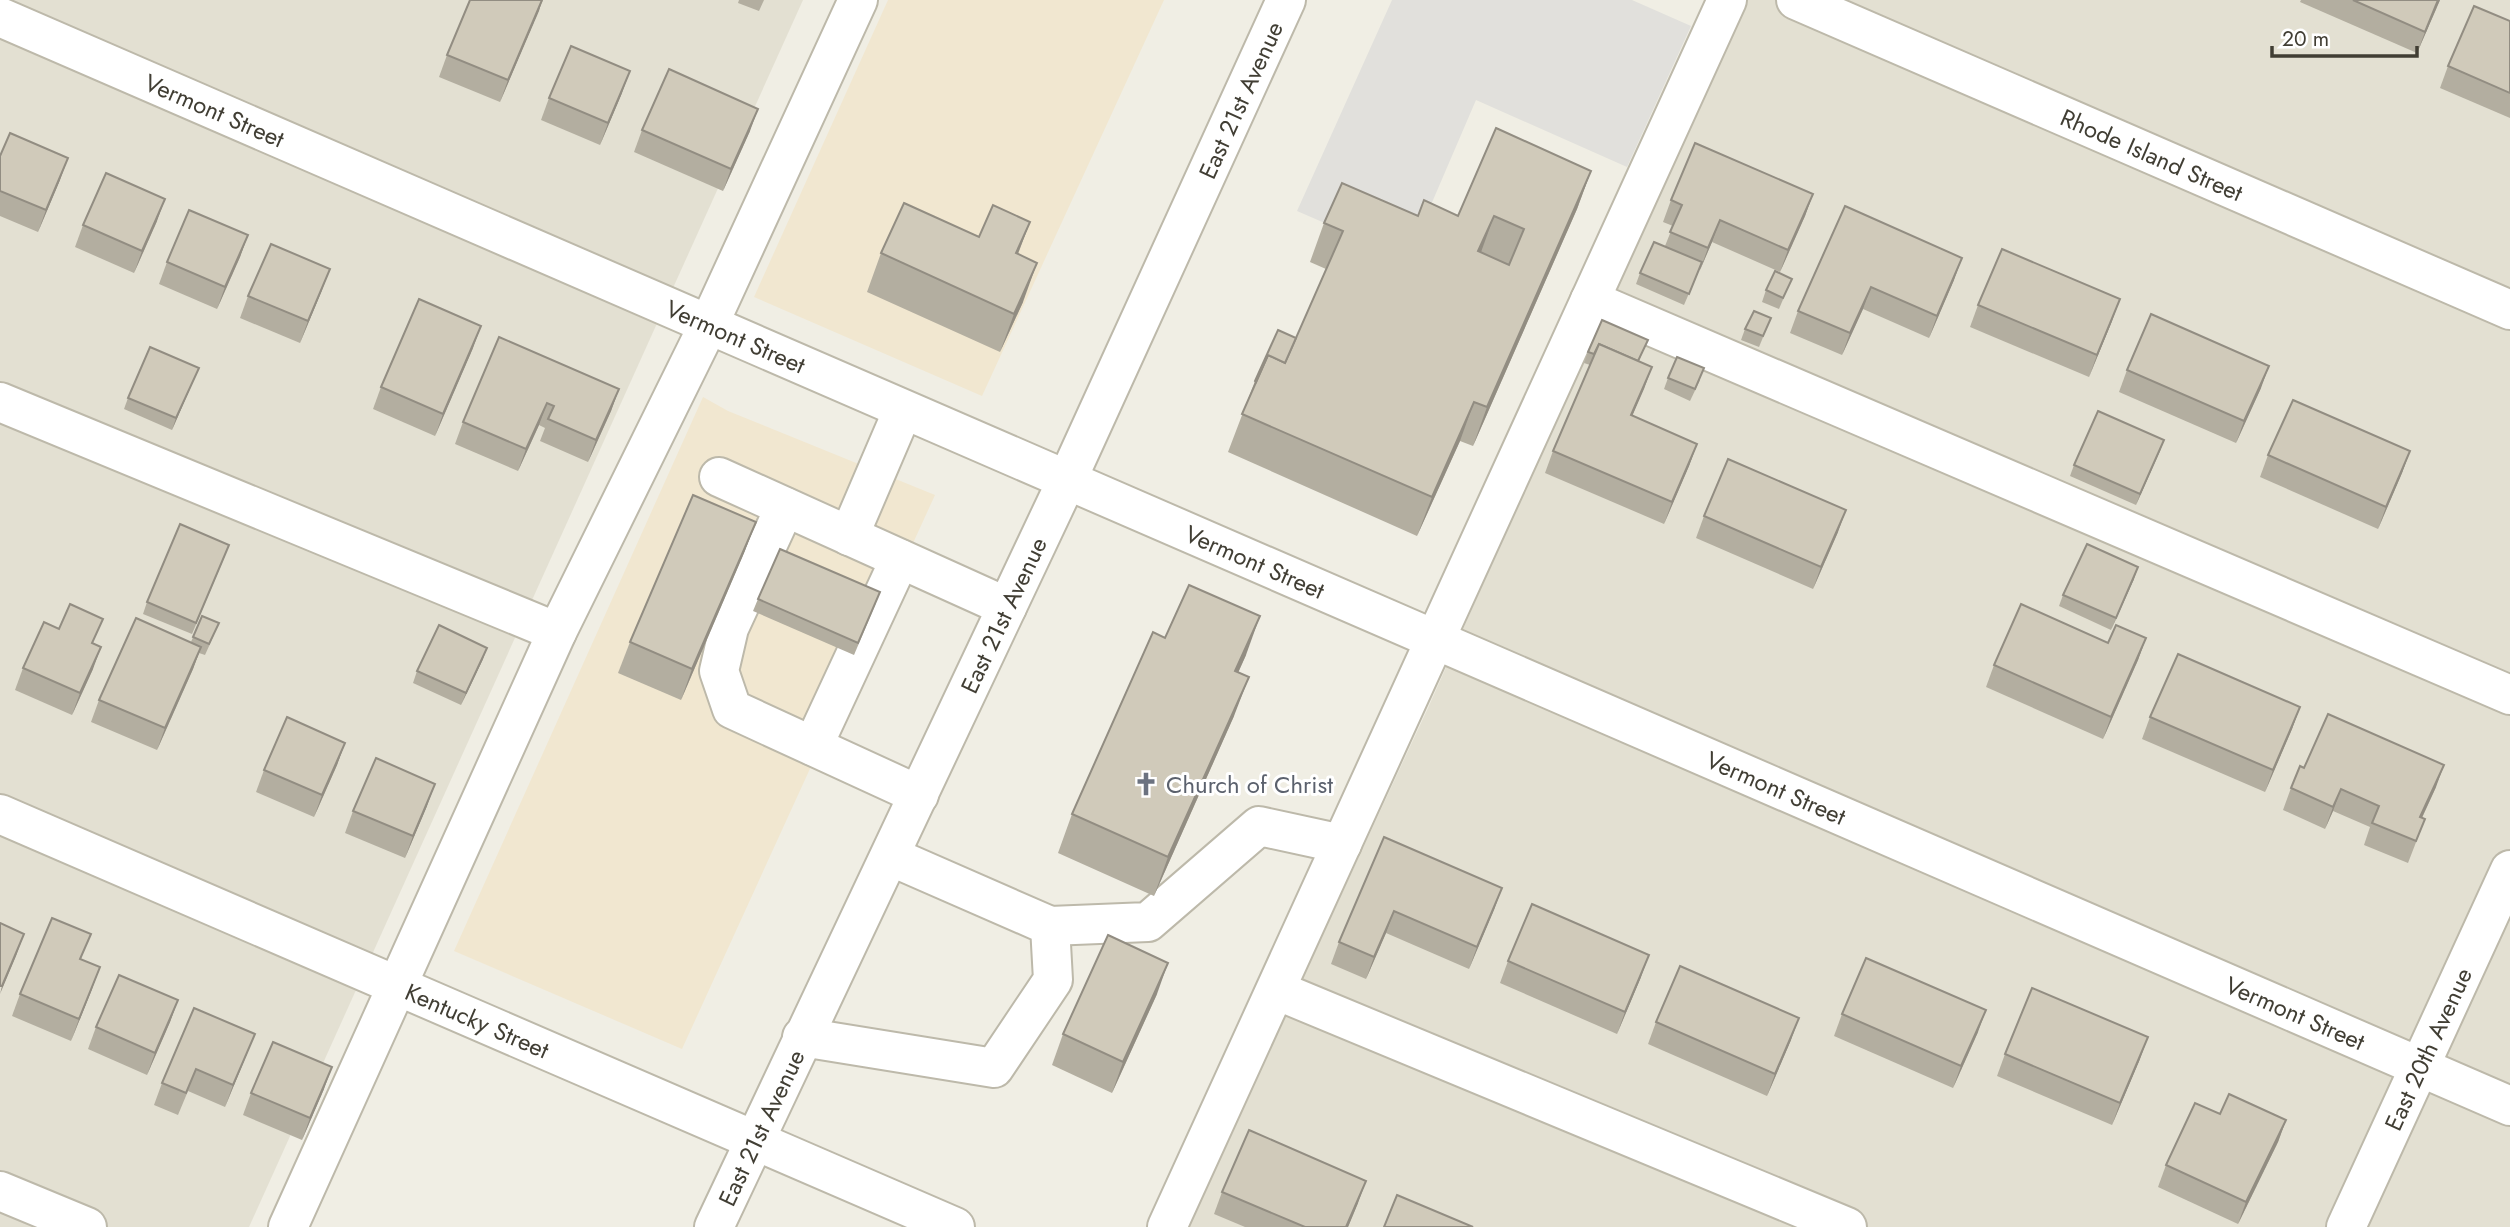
<svg xmlns="http://www.w3.org/2000/svg" width="2510" height="1227" viewBox="0 0 2510 1227" font-family="Jost,sans-serif">
  <style>
    .residential { fill: #e3e0d2 }
    .commercial { fill: #f1e7d0 }
    .parking { fill: #e1e0dc }
    .lines { fill: none; stroke-linecap: round; stroke-linejoin: round }
    .minor-casing { stroke: #bdb9aa; stroke-width: 42 }
    .minor { stroke: #fff; stroke-width: 38 }
    .wall { fill: #b3aea0 }
    .shaded-wall { fill: #928d82 }
    .building { fill: #d0caba; stroke: #928d82; stroke-width: 2; fill-rule: evenodd }
    .labels { text-anchor: middle; dominant-baseline: central; stroke-width: 6; stroke-linejoin: round; paint-order: stroke }
    .street-label { font-size: 24px; fill: #413e34; stroke: #fff }
    .worship-label { font-size: 24px; fill: #5b616d; stroke: #fff; text-anchor: start }
  </style>
  <rect width="100%" height="100%" fill="#f0eee4"/>
  <!-- residential -->
  <g class="residential">
    <polygon points="0,0 803,0 249,1227 0,1227"/>
    <polygon points="1742,0 2510,0 2510,1227 1187,1227 1428,708"/>
  </g>
  <!-- commercial -->
  <g class="commercial">
    <polygon points="888,0 1164,0 982,396 754,297"/>
    <polygon points="703,397 728,411 935,495 682,1049 454,951"/>
  </g>
  <!-- parking -->
  <polygon class="parking" points="1392,0 1632,0 1691,26 1627,167 1476,100 1415,242 1327,224 1297,211"/>
  <g class="lines">
    <!-- minor casing -->
    <g class="minor-casing">
      <g id="minor">
        <path id="s1" d="M1796,0L2510,310"/>
        <path id="s2" d="M0,17L2510,1106"/>
        <polyline points="1590,300 2510,695"/>
        <polyline points="0,402 557,632"/>
        <polyline points="719,477 1007,607"/>
        <polyline points="785,507 729,628 719,671 732,709 919,795"/>
        <polyline points="849,536 903,410"/>
        <polyline points="813,746 900,559"/>
        <path id="s3" d="M0,814L955,1227"/>
        <polyline points="1050,926 1148,922 1259,826 1342,844"/>
        <polyline points="1276,990 1847,1227"/>
        <polyline points="802,1037 994,1068 1053,980 1050,926 890,856"/>
        <polyline points="0,1191 87,1227"/>
        <polyline points="288,1227 557,632 708,326 858,0"/>
        <path id="s4" d="M714,1227L1067,480L1286,0"/>
        <polyline points="1167,1227 1727,0"/>
        <path id="s5" d="M2346,1227L2510,870"/>
      </g>
    </g>
    <!-- minor -->
    <use href="#minor" class="minor"/>
  </g>
  <!-- wall -->
  <g class="wall">
    <polygon points="543,0 500,102 439,77 447,55"/>
    <polygon points="739,0 764,0 759,11 738,3"/>
    <polygon points="2301,0 2440,0 2417,53 2300,2"/>
    <polygon points="2510,21 2510,118 2440,88 2448,66"/>
    <polygon points="622,93 600,145 541,120 549,98"/>
    <polygon points="642,130 750,131 723,191 634,152"/>
    <polygon points="0,156 60,180 38,232 0,216"/>
    <polygon points="1591,171 1577,209 1473,446 1460,441 1417,536 1228,452 1255,381 1296,338 1326,269 1310,262 1324,223 1418,216 1458,216"/>
    <polygon points="1813,194 1805,216 1780,272 1712,242 1700,270 1699,270 1684,305 1636,284 1640,273 1665,246 1673,226 1663,222 1671,200"/>
    <polygon points="1845,206 1954,280 1929,338 1863,309 1842,355 1790,333 1798,311"/>
    <polygon points="157,221 134,273 75,247 83,225"/>
    <polygon points="1030,222 1018,254 1023,302 1000,352 867,292 881,253 979,237"/>
    <polygon points="248,235 240,257 217,309 159,284 167,262"/>
    <polygon points="322,290 300,343 240,318 248,296"/>
    <polygon points="1766,290 1787,290 1779,309 1762,302"/>
    <polygon points="1978,305 2112,321 2089,377 1970,327"/>
    <polygon points="1745,329 1766,330 1759,347 1741,340"/>
    <polygon points="473,348 435,436 373,409 381,387"/>
    <polygon points="1643,351 1639,361 1652,367 1632,416 1697,444 1689,466 1664,524 1545,473 1553,451 1590,365 1584,363 1588,352"/>
    <polygon points="199,368 172,430 124,409 128,398"/>
    <polygon points="2127,370 2261,388 2236,443 2119,392"/>
    <polygon points="1668,378 1700,380 1690,401 1664,389"/>
    <polygon points="619,389 611,411 588,462 540,441 545,428 539,425 518,471 455,444 463,422"/>
    <polygon points="2164,440 2136,505 2070,476 2074,465"/>
    <polygon points="2410,451 2402,473 2378,529 2260,477 2268,455"/>
    <polygon points="1704,516 1838,532 1813,589 1696,538"/>
    <polygon points="756,522 744,553 681,700 618,673 630,642"/>
    <polygon points="225,556 192,634 143,614 147,602"/>
    <polygon points="2134,579 2111,630 2059,606 2063,595"/>
    <polygon points="758,599 876,603 854,655 753,611"/>
    <polygon points="202,616 214,635 205,655 199,653 193,669 157,750 91,722 99,700 191,642"/>
    <polygon points="1165,638 1246,655 1238,673 1234,716 1154,896 1058,853 1072,814"/>
    <polygon points="2146,638 2138,660 2103,739 1986,687 1994,665"/>
    <polygon points="93,644 93,669 72,715 15,690 23,668"/>
    <polygon points="483,659 461,705 413,683 417,671"/>
    <polygon points="2300,707 2292,729 2265,792 2142,739 2150,717"/>
    <polygon points="345,743 337,765 314,817 256,792 264,770"/>
    <polygon points="2304,768 2436,787 2422,818 2425,819 2408,863 2364,845 2370,827 2333,811 2325,829 2283,810 2291,788"/>
    <polygon points="427,806 405,858 345,833 353,811"/>
    <polygon points="1384,837 1502,888 1469,969 1386,933 1366,979 1331,964 1339,942"/>
    <polygon points="81,960 92,989 71,1041 12,1016 20,994"/>
    <polygon points="1508,961 1641,977 1617,1034 1500,983"/>
    <polygon points="1157,994 1112,1093 1052,1065 1063,1034"/>
    <polygon points="178,1000 170,1022 147,1075 88,1049 96,1027"/>
    <polygon points="1842,1014 1978,1032 1953,1088 1834,1036"/>
    <polygon points="1656,1022 1791,1040 1767,1096 1648,1044"/>
    <polygon points="255,1034 246,1056 225,1107 188,1091 178,1115 154,1105 162,1083"/>
    <polygon points="2005,1054 2140,1059 2112,1125 1997,1076"/>
    <polygon points="324,1089 302,1140 243,1115 251,1093"/>
    <polygon points="2286,1120 2278,1142 2238,1224 2158,1187 2166,1165"/>
    <polygon points="1222,1192 1358,1203 1348,1227 1245,1227 1214,1214"/>
  </g>
  <!-- shaded-wall -->
  <g class="shaded-wall">
    <polygon points="542,0 539,11 500,102 508,80"/>
    <polygon points="2438,0 2440,0 2417,53 2425,32"/>
    <polygon points="630,71 622,93 600,145 608,123"/>
    <polygon points="758,109 750,131 723,191 731,169"/>
    <polygon points="68,158 60,180 38,232 46,210"/>
    <polygon points="1591,171 1577,209 1473,446 1487,407"/>
    <polygon points="1813,194 1805,216 1780,272 1788,250"/>
    <polygon points="165,199 157,221 134,273 142,251"/>
    <polygon points="1494,216 1480,255 1478,251"/>
    <polygon points="1720,220 1712,242 1700,270 1708,248"/>
    <polygon points="1030,222 1015,261 1016,253"/>
    <polygon points="248,235 240,257 217,309 225,287"/>
    <polygon points="1962,258 1954,280 1929,338 1937,316"/>
    <polygon points="1037,263 1023,302 1000,352 1014,314"/>
    <polygon points="330,269 322,290 300,343 308,321"/>
    <polygon points="1871,287 1863,309 1842,355 1850,333"/>
    <polygon points="2120,299 2112,321 2089,377 2097,355"/>
    <polygon points="481,326 473,348 435,436 443,414"/>
    <polygon points="2269,366 2261,388 2236,443 2244,421"/>
    <polygon points="1652,367 1644,389 1623,437 1631,415"/>
    <polygon points="199,368 194,379 172,430 176,418"/>
    <polygon points="619,389 611,411 588,462 596,440"/>
    <polygon points="1474,402 1460,441 1417,536 1432,497"/>
    <polygon points="547,403 539,425 518,471 526,449"/>
    <polygon points="2164,440 2160,451 2136,505 2140,494"/>
    <polygon points="1697,444 1689,466 1664,524 1672,502"/>
    <polygon points="2410,451 2402,473 2378,529 2386,507"/>
    <polygon points="1846,510 1838,532 1813,589 1821,567"/>
    <polygon points="756,522 744,553 681,700 692,669"/>
    <polygon points="2138,567 2134,579 2111,630 2116,618"/>
    <polygon points="1260,616 1246,655 1221,710 1235,671"/>
    <polygon points="2146,638 2138,660 2103,739 2111,717"/>
    <polygon points="101,647 93,669 72,715 80,693"/>
    <polygon points="201,647 193,669 157,750 165,728"/>
    <polygon points="487,648 483,659 461,705 466,693"/>
    <polygon points="1249,677 1234,716 1154,896 1168,857"/>
    <polygon points="2300,707 2292,729 2265,792 2273,770"/>
    <polygon points="345,743 337,765 314,817 322,795"/>
    <polygon points="2444,765 2436,787 2412,839 2420,817"/>
    <polygon points="435,784 427,806 405,858 413,836"/>
    <polygon points="2341,789 2333,811 2325,829 2333,807"/>
    <polygon points="1502,888 1494,910 1469,969 1477,947"/>
    <polygon points="1394,911 1386,933 1366,979 1374,957"/>
    <polygon points="24,934 16,956 0,994 2,986"/>
    <polygon points="1649,955 1641,977 1617,1034 1625,1012"/>
    <polygon points="1168,963 1157,994 1112,1093 1123,1062"/>
    <polygon points="100,967 92,989 71,1041 79,1019"/>
    <polygon points="178,1000 170,1022 147,1075 155,1053"/>
    <polygon points="1986,1010 1978,1032 1953,1088 1961,1066"/>
    <polygon points="1799,1018 1791,1040 1767,1096 1775,1074"/>
    <polygon points="255,1034 246,1056 225,1107 233,1085"/>
    <polygon points="2148,1037 2140,1059 2112,1125 2120,1103"/>
    <polygon points="332,1067 324,1089 302,1140 310,1118"/>
    <polygon points="2286,1120 2278,1142 2238,1224 2246,1202"/>
    <polygon points="1366,1181 1358,1203 1348,1227 1346,1227"/>
  </g>
  <!-- building -->
  <g class="building">
    <polygon points="470,0 542,0 508,80 447,55"/>
    <polygon points="2353,0 2438,0 2425,32"/>
    <polygon points="2474,6 2510,21 2510,93 2448,66"/>
    <polygon points="571,46 630,71 608,123 549,98"/>
    <polygon points="669,69 758,109 731,169 642,130"/>
    <path d="M1496,128L1591,171L1487,407L1474,402L1432,497L1242,414L1268,355L1285,363L1343,231L1324,223L1342,183L1418,216L1424,200L1458,216ZM1494,216L1524,229L1509,265L1478,251Z"/>
    <polygon points="10,133 68,158 46,210 0,191 0,156"/>
    <polygon points="1695,143 1813,194 1788,250 1720,220 1708,248 1670,232 1682,205 1671,200"/>
    <polygon points="106,173 165,199 142,251 83,225"/>
    <polygon points="904,203 979,237 993,205 1030,222 1016,253 1037,263 1014,314 881,253"/>
    <polygon points="1845,206 1962,258 1937,316 1871,287 1850,333 1798,311"/>
    <polygon points="189,210 248,235 225,287 167,262"/>
    <polygon points="1654,242 1702,262 1689,294 1640,273"/>
    <polygon points="271,244 330,269 308,321 248,296"/>
    <polygon points="2002,249 2120,299 2097,355 1978,305"/>
    <polygon points="1775,271 1792,279 1783,298 1766,290"/>
    <polygon points="419,299 481,326 443,414 381,387"/>
    <polygon points="1754,311 1771,318 1763,336 1745,329"/>
    <polygon points="2151,314 2269,366 2244,421 2127,370"/>
    <polygon points="1602,320 1648,340 1638,361 1599,344 1594,354 1588,352"/>
    <polygon points="1278,330 1296,338 1285,363 1268,355 1256,382 1255,381"/>
    <polygon points="499,337 619,389 596,440 548,419 554,406 547,403 526,449 463,422"/>
    <polygon points="1599,344 1652,367 1631,415 1697,444 1672,502 1553,451"/>
    <polygon points="150,347 199,368 176,418 128,398"/>
    <polygon points="1677,357 1704,368 1695,389 1668,378"/>
    <polygon points="2293,400 2410,451 2386,507 2268,455"/>
    <polygon points="2098,411 2164,440 2140,494 2074,465"/>
    <polygon points="1728,459 1846,510 1821,567 1704,516"/>
    <polygon points="693,495 756,522 692,669 630,642"/>
    <polygon points="180,524 229,545 196,623 147,602"/>
    <polygon points="2087,544 2138,567 2116,618 2063,595"/>
    <polygon points="780,549 880,592 858,643 758,599"/>
    <polygon points="1189,585 1260,616 1235,671 1249,677 1168,857 1072,814 1153,632 1165,638"/>
    <polygon points="70,604 103,619 92,643 101,647 80,693 23,668 44,622 59,629"/>
    <polygon points="2021,604 2108,643 2116,625 2146,638 2111,717 1994,665"/>
    <polygon points="202,616 219,623 209,644 193,637"/>
    <polygon points="136,618 201,647 165,728 99,700"/>
    <polygon points="439,625 487,648 466,693 417,671"/>
    <polygon points="2178,654 2300,707 2273,770 2150,717"/>
    <polygon points="2328,714 2444,765 2420,817 2425,819 2416,841 2372,823 2379,806 2341,789 2333,807 2291,788 2300,766 2304,768"/>
    <polygon points="287,717 345,743 322,795 264,770"/>
    <polygon points="376,758 435,784 413,836 353,811"/>
    <polygon points="1384,837 1502,888 1477,947 1394,911 1374,957 1339,942"/>
    <polygon points="1532,904 1649,955 1625,1012 1508,961"/>
    <polygon points="52,918 91,934 80,959 100,967 79,1019 20,994"/>
    <polygon points="0,923 24,934 2,986 0,986"/>
    <polygon points="1108,935 1168,963 1123,1062 1063,1034"/>
    <polygon points="1866,958 1986,1010 1961,1066 1842,1014"/>
    <polygon points="1680,966 1799,1018 1775,1074 1656,1022"/>
    <polygon points="119,975 178,1000 155,1053 96,1027"/>
    <polygon points="2032,988 2148,1037 2120,1103 2005,1054"/>
    <polygon points="194,1008 255,1034 233,1085 196,1069 186,1093 162,1083"/>
    <polygon points="273,1042 332,1067 310,1118 251,1093"/>
    <polygon points="2229,1094 2286,1120 2246,1202 2166,1165 2195,1103 2220,1114"/>
    <polygon points="1249,1130 1366,1181 1346,1227 1305,1227 1222,1192"/>
    <polygon points="1397,1195 1473,1227 1384,1227"/>
  </g>
  <!-- icons -->
  <defs>
    <g id="church-bare" transform="scale(1.89)"><path d="M-1.2-6h2.4v3.5h3.3v2.4h-3.3V6h-2.4V-.1h-3.3v-2.4h3.3Z" fill="#6b7280" stroke="#fff" stroke-width="2.5" paint-order="stroke"/></g>
  </defs>
  <g fill-rule="evenodd">
    <use href="#church-bare" x="1146" y="784"/>
  </g>
  <g class="labels">
    <!-- street labels -->
    <g class="street-label">
      <text stroke="none"><textPath href="#s4" startOffset="1244">East 21st Avenue</textPath></text>
      <text stroke="none"><textPath href="#s2" startOffset="234">Vermont Street</textPath></text>
      <text stroke="none"><textPath href="#s1" startOffset="388">Rhode Island Street</textPath></text>
      <text stroke="none"><textPath href="#s2" startOffset="802">Vermont Street</textPath></text>
      <text stroke="none"><textPath href="#s2" startOffset="1368">Vermont Street</textPath></text>
      <text stroke="none"><textPath href="#s4" startOffset="677">East 21st Avenue</textPath></text>
      <text stroke="none"><textPath href="#s2" startOffset="1936">Vermont Street</textPath></text>
      <text stroke="none"><textPath href="#s2" startOffset="2502">Vermont Street</textPath></text>
      <text stroke="none"><textPath href="#s3" startOffset="520">Kentucky Street</textPath></text>
      <text stroke="none"><textPath href="#s5" startOffset="196">East 20th Avenue</textPath></text>
      <text stroke="none"><textPath href="#s4" startOffset="110">East 21st Avenue</textPath></text>
    </g>
    <!-- worship labels -->
    <g class="worship-label">
      <text x="1166" y="784">Church of Christ</text>
    </g>
  </g>
  <!-- scale -->
  <path d="M2272 46v10h145v-10" fill="none" stroke="#413e34" stroke-width="3.5"/>
  <text x="2282" y="46" font-size="21" fill="#413e34" stroke="#ffffff" stroke-width="5" paint-order="stroke">20 m</text>
</svg>
